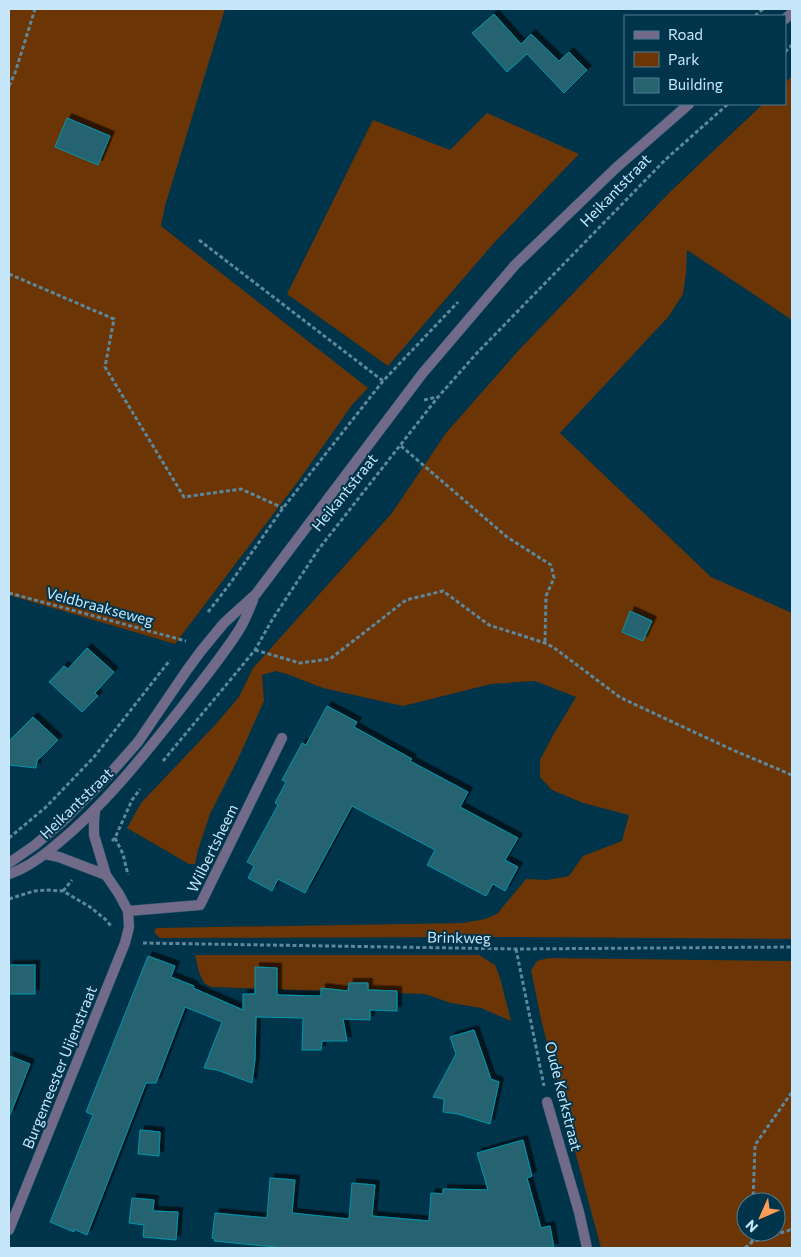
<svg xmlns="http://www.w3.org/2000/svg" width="801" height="1257" viewBox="0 0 801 1257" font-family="Commissioner,sans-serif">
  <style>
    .green { fill: #6c3505; fill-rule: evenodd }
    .building { fill: #26636f; stroke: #0496ad; filter: url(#shadow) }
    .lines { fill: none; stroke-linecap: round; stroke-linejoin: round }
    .minor-casing { stroke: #205167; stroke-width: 11 }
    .tertiary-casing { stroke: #205167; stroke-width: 11 }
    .path { stroke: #5c879c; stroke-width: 3; stroke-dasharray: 4 2.5; stroke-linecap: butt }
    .minor { stroke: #716b89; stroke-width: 10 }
    .tertiary { stroke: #716b89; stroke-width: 10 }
    .labels { text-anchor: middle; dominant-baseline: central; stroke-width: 4; stroke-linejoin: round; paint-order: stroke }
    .street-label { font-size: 15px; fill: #c6e7fa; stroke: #00344b }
  </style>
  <defs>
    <filter id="shadow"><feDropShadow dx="4.5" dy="-4.5" stdDeviation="0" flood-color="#0009"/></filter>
  </defs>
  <rect width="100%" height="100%" fill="#00344b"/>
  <!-- green -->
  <g class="green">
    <polygon points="9,9 225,9 165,206 161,226 368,388 352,405 299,480 175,644 9,595"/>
    <polygon points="792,76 792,320 687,250 686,273 683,294 669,316 560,433 711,577 792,613 792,939 517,937 160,938 154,932 156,928 463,923 485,919 497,914 526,879 547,880 569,876 583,856 622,841 629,815 583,803 552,790 540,777 540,760 552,737 576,697 535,681 491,684 403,706 323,688 287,674 276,671 262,675 264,701 238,759 210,814 198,850 195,864 189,864 127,828 141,803 215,725 239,697 253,668 392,513 446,433 519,350 669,193 763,104 785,104 785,83"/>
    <polygon points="487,113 579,154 493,244 388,366 287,294 373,120 450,150"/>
    <polygon points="195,955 479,955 495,965 500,978 511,1021 481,1008 451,1003 425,994 211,987 204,983 199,972"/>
    <path d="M548,958L792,961V1248H601L562,1103L559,1088L541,1019L531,970L537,961ZM746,1202H776V1232H746Z"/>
  </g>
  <!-- building -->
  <g class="building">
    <polygon points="494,14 521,44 531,34 559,61 569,52 587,70 564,93 527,54 507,72 472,33"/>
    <polygon points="67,118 110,136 98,165 55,147"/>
    <polygon points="630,611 652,621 643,641 622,632"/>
    <polygon points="87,648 114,672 95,693 98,696 82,712 49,682 64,666 68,669"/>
    <polygon points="327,706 357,722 354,727 412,759 410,761 468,792 460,807 518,838 505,860 518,867 505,891 493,884 486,896 427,865 435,850 352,806 305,893 278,879 272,891 248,878 254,866 247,862 278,805 275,803 286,782 282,780 302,743 306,745"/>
    <polygon points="33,717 58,740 37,761 36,768 9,765 9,741"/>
    <polygon points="148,956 175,966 171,977 194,986 193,988 243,1010 243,994 255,994 255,967 277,968 277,995 321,996 321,988 348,991 349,983 368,983 368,990 397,991 397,1011 370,1010 370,1020 343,1019 347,1041 322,1041 321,1050 302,1050 303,1018 256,1017 255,1059 252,1083 217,1070 204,1068 222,1022 185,1007 156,1083 146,1083 87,1235 74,1229 74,1232 50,1222 93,1115 86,1112"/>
    <rect x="9" y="965" width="26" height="29"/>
    <polygon points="474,1030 491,1079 499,1082 490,1124 458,1114 443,1112 444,1099 433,1097 456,1054 450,1037"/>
    <polygon points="9,1056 30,1064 10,1115 9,1114"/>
    <polygon points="140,1130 160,1132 159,1156 138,1154"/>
    <polygon points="523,1140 532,1176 527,1178 541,1228 550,1226 554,1248 285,1248 214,1241 215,1239 212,1238 215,1213 267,1218 270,1178 295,1180 292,1213 349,1219 352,1183 375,1185 372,1216 429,1221 431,1193 443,1194 443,1189 488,1190 477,1153"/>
    <polygon points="132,1198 154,1200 153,1211 178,1212 176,1240 143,1237 144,1225 129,1223"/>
  </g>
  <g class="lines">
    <!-- minor casing -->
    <g class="minor-casing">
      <g id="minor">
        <polyline points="45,854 59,857 106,875"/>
        <polyline points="128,911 200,905 282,738"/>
        <polyline points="547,1102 579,1212 587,1248"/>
        <polyline points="9,1230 125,943 129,927 128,911 119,894 106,875 94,835 94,822 95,810"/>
      </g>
    </g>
    <!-- tertiary casing -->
    <g class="tertiary-casing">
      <g id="tertiary">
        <polyline points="785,19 792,13"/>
        <polyline points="9,863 35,845 62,822 108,776 138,742 187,670 201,651 224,623 256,594 422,374 515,265 617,167 689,104"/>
        <path d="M9,874C27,868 42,857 57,844C105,805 144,755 182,707C201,682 222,657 239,630C245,621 249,610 253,600"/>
      </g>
    </g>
    <!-- path -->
    <g class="path">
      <polyline points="755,16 763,9"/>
      <polyline points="785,52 792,45"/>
      <polyline points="9,86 15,73 35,9"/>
      <polyline points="199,240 383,381"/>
      <polyline points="9,274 114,319 105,367 184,497 241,489 283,508"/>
      <polyline points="424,400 437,397"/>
      <polyline points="401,446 507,537 551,565 554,578 546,596 545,643"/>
      <polyline points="9,593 186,641"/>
      <polyline points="208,612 229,585 283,508 383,381 458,302"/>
      <polyline points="255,650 300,663 330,659 406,600 443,591 489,625 545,643 553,647 621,698 735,751 792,775"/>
      <polyline points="163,761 255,650 272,620 318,550 438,397 476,354 665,160 728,104"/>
      <polyline points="9,838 46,807 94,757 170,660"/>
      <polyline points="115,838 123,854 128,875"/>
      <polyline points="112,841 115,838 132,800 140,789"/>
      <polyline points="63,891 72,880"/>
      <polyline points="9,899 34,891 46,890 63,891 90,907 105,919 112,927"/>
      <polyline points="143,943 516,949 792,947"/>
      <polyline points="516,949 544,1086"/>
      <polyline points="753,1202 755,1145 792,1092"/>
      <polyline points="752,1242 753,1232"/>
      <polyline points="745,1248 752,1242 790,1230 792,1231"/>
    </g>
    <!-- minor -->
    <use href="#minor" class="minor"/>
    <!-- tertiary -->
    <use href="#tertiary" class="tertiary"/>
  </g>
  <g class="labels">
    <!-- street labels -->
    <g class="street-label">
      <text transform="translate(615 190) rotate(-46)">Heikantstraat</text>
      <text transform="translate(344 492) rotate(-51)">Heikantstraat</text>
      <text transform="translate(100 606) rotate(15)">Veldbraakseweg</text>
      <text transform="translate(76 803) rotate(-44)">Heikantstraat</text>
      <text transform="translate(212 848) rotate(-64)">Wilbertsheem</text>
      <text transform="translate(459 937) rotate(1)">Brinkweg</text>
      <text transform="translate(59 1067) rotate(-68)">Burgemeester Uijenstraat</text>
      <text transform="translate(564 1096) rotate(76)">Oude Kerkstraat</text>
    </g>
  </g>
  <!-- border -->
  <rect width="801" height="1257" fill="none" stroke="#c6e7fa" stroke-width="20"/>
  <!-- legend -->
  <rect x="624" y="15" width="162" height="90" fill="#00344b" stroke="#4f7c91"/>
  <rect x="634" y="31" width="25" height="8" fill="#716b89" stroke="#4f7c91"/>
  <text x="668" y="40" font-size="15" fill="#c6e7fa">Road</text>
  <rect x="634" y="52" width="25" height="15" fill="#6c3505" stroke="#4f7c91"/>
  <text x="668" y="65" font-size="15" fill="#c6e7fa">Park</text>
  <rect x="634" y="78" width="25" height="15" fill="#26636f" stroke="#4f7c91"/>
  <text x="668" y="90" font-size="15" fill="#c6e7fa">Building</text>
  <!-- north arrow -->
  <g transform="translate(761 1217) rotate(225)"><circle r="24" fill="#00344b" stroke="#4f7c91"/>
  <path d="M0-4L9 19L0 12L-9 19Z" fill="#fe9c58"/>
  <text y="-8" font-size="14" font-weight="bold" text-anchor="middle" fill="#c6e7fa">N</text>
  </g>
</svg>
